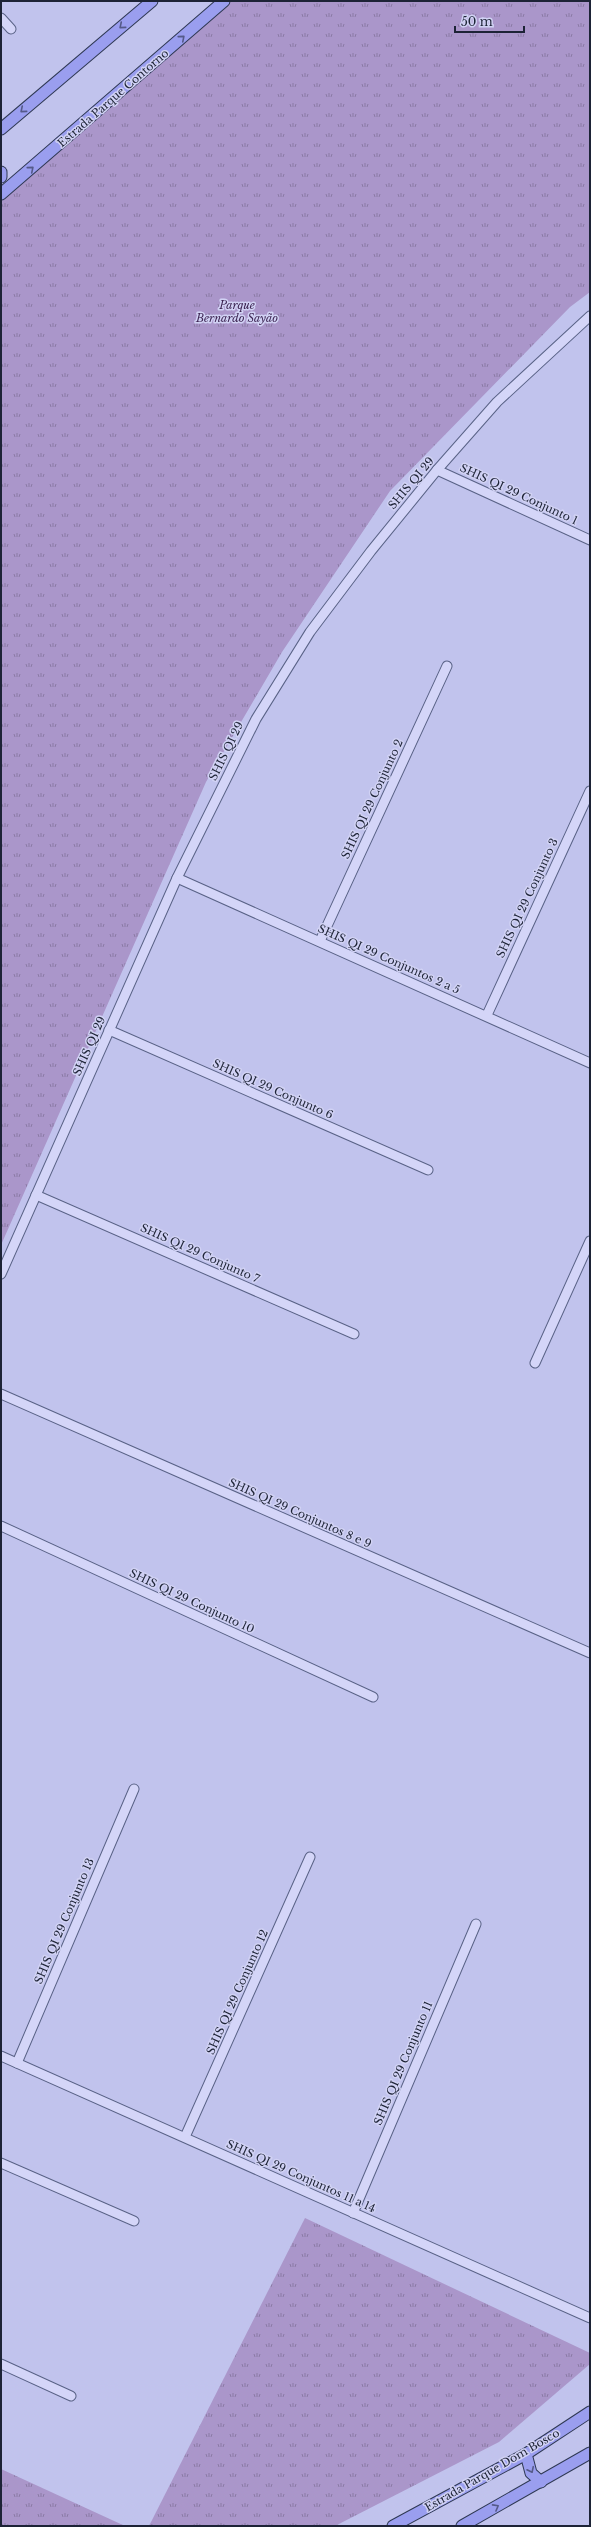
<svg xmlns="http://www.w3.org/2000/svg" width="591" height="2527" viewBox="0 0 591 2527" font-family="'Libre Baskerville',serif">
  <style>
    .grass { fill: url(#grass-tufts) }
    .lines { fill: none; stroke-linecap: round; stroke-linejoin: round }
    .minor-casing { stroke: #596286; stroke-width: 11 }
    .major-casing { stroke: #2e3853; stroke-width: 13 }
    .minor { stroke: #d4d5f8; stroke-width: 9 }
    .major { stroke: #9a9eef; stroke-width: 11 }
    .oneway { stroke: #555a89 }
    .labels { text-anchor: middle; dominant-baseline: central; stroke-width: 3; stroke-linejoin: round; paint-order: stroke }
    .street-label { font-size: 11px; fill: #1d2336; stroke: #d1d2f4 }
    .park-label { font-size: 11px; font-style: italic; fill: #3c2452; stroke: #d1d2f4 }
  </style>
  <defs>
    <pattern id="grass-tufts" width="24" height="20" patternUnits="userSpaceOnUse"><rect width="24" height="20" fill="#aa96ca"/><path d="M3 7l-1-3M5 7V3M7 7l1-3M15 17l-1-3M17 17v-4M19 17l1-3" fill="none" stroke="#8a7aa5"/></pattern>
  </defs>
  <rect width="100%" height="100%" fill="#c1c3ed"/>
  <!-- grass -->
  <g class="grass">
    <polygon points="226,1 590,1 590,292 570,307 390,491 282,652 206,782 1,1245 1,189"/>
    <polygon points="305,2218 590,2353 590,2364 499,2442 335,2526 149,2526"/>
    <polygon points="1,2469 125,2526 1,2526"/>
  </g>
  <g class="lines">
    <!-- minor casing -->
    <g class="minor-casing">
      <g id="minor">
        <polyline points="1,18 11,29"/>
        <polyline points="437,470 590,540"/>
        <polyline points="177,878 590,1063"/>
        <polyline points="320,941 447,666"/>
        <polyline points="487,1015 590,791"/>
        <polyline points="109,1030 428,1170"/>
        <polyline points="36,1195 354,1334"/>
        <polyline points="1,1274 177,878 256,719 310,632 371,551 437,470 497,402 590,316"/>
        <polyline points="535,1363 590,1241"/>
        <polyline points="1,1394 590,1653"/>
        <polyline points="1,1526 373,1697"/>
        <polyline points="1,2056 590,2318"/>
        <polyline points="17,2063 134,1789"/>
        <polyline points="185,2137 310,1857"/>
        <polyline points="1,2163 134,2221"/>
        <polyline points="353,2213 476,1924"/>
        <polyline points="1,2364 71,2396"/>
      </g>
    </g>
    <!-- major casing -->
    <g class="major-casing">
      <g id="major">
        <polyline points="1,129 152,1"/>
        <polyline points="1,172 1,177"/>
        <polyline points="1,194 224,1"/>
        <polyline points="526,2454 531,2473 541,2482"/>
        <polyline points="393,2526 526,2454 590,2412"/>
        <polyline points="462,2526 590,2453"/>
      </g>
    </g>
    <!-- minor -->
    <use href="#minor" class="minor"/>
    <!-- major -->
    <use href="#major" class="major"/>
  </g>
  <!-- one-way arrows -->
  <defs><path id="oneway-chevron" d="M-2-3.5L2.5 0L-2 3.5" fill="none" stroke-width="1.6" stroke-linecap="round" stroke-linejoin="round"/></defs>
  <g class="oneway">
    <use href="#oneway-chevron" transform="translate(122 26) rotate(140)"/>
    <use href="#oneway-chevron" transform="translate(182 38) rotate(-41)"/>
    <use href="#oneway-chevron" transform="translate(23 110) rotate(140)"/>
    <use href="#oneway-chevron" transform="translate(31 169) rotate(-40)"/>
    <use href="#oneway-chevron" transform="translate(531 2470) rotate(64)"/>
    <use href="#oneway-chevron" transform="translate(496 2507) rotate(-29)"/>
  </g>
  <g class="labels">
    <!-- street labels -->
    <g class="street-label">
      <text transform="translate(113 98) rotate(-41)">Estrada Parque Contorno</text>
      <text transform="translate(411 483) rotate(-50)">SHIS QI 29</text>
      <text transform="translate(519 494) rotate(25)">SHIS QI 29 Conjunto 1</text>
      <text transform="translate(226 751) rotate(-64)">SHIS QI 29</text>
      <text transform="translate(372 799) rotate(-65)">SHIS QI 29 Conjunto 2</text>
      <text transform="translate(527 898) rotate(-65)">SHIS QI 29 Conjunto 3</text>
      <text transform="translate(389 959) rotate(24)">SHIS QI 29 Conjuntos 2 a 5</text>
      <text transform="translate(89 1046) rotate(-66)">SHIS QI 29</text>
      <text transform="translate(273 1089) rotate(24)">SHIS QI 29 Conjunto 6</text>
      <text transform="translate(200 1253) rotate(24)">SHIS QI 29 Conjunto 7</text>
      <text transform="translate(300 1513) rotate(24)">SHIS QI 29 Conjuntos 8 e 9</text>
      <text transform="translate(192 1601) rotate(25)">SHIS QI 29 Conjunto 10</text>
      <text transform="translate(64 1921) rotate(-67)">SHIS QI 29 Conjunto 13</text>
      <text transform="translate(237 1992) rotate(-66)">SHIS QI 29 Conjunto 12</text>
      <text transform="translate(403 2063) rotate(-67)">SHIS QI 29 Conjunto 11</text>
      <text transform="translate(301 2176) rotate(24)">SHIS QI 29 Conjuntos 11 a 14</text>
      <text transform="translate(492 2470) rotate(-30)">Estrada Parque Dom Bosco</text>
    </g>
    <!-- park labels -->
    <g class="park-label">
      <text x="237" y="305">Parque<tspan x="237" dy="13">Bernardo Sayão</tspan></text>
    </g>
  </g>
  <!-- border -->
  <rect width="591" height="2527" fill="none" stroke="#1d2336" stroke-width="4"/>
  <!-- scale -->
  <path d="M455 26v6h69v-6" fill="none" stroke="#1d2336" stroke-width="2"/>
  <text x="461" y="26" font-size="12" fill="#1d2336" stroke="#d1d2f4" stroke-width="3" paint-order="stroke">50 m</text>
</svg>
